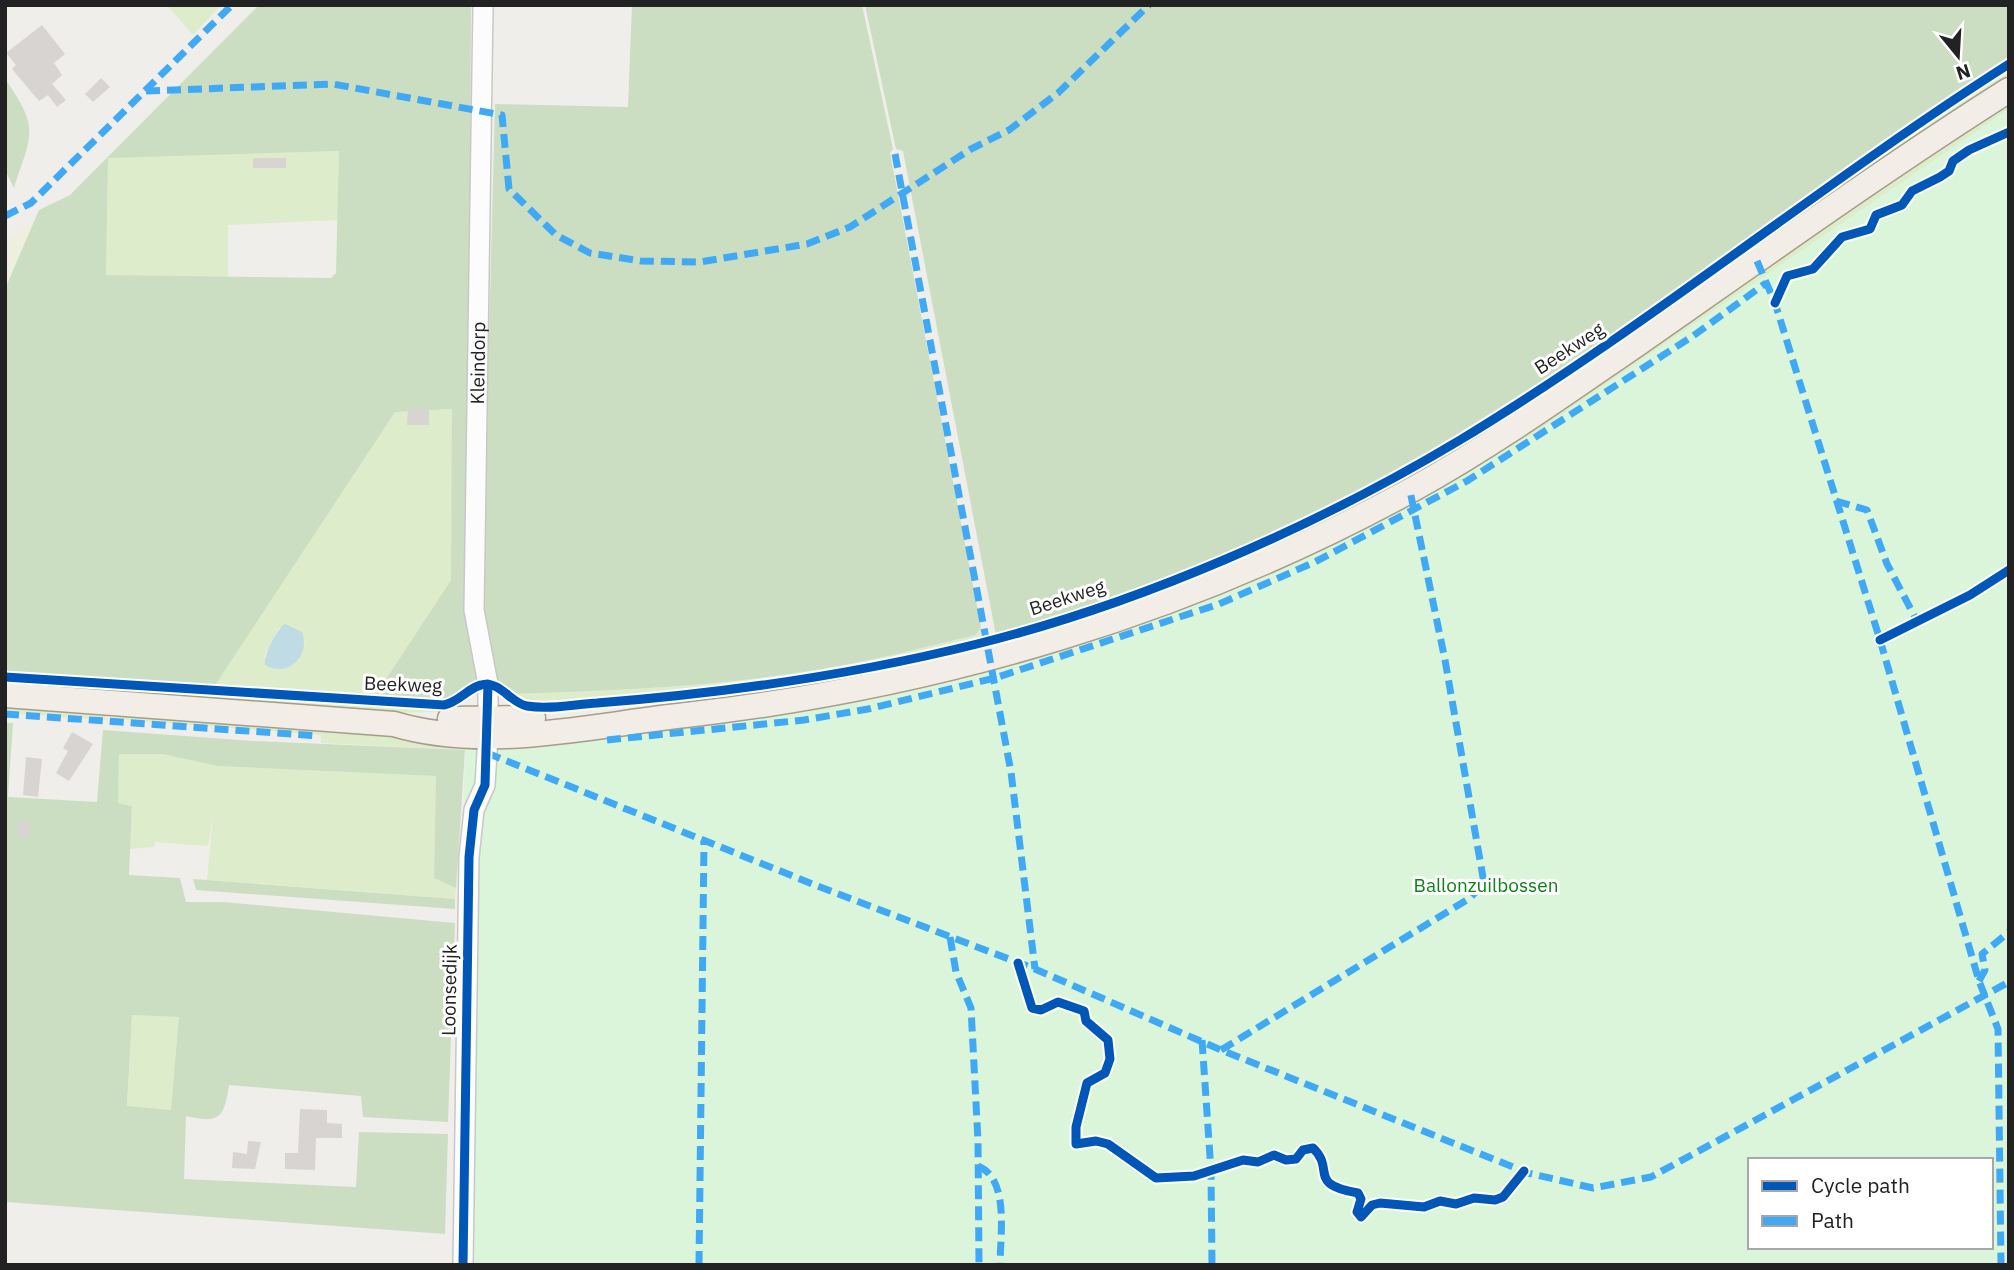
<svg xmlns="http://www.w3.org/2000/svg" width="2014" height="1270" viewBox="0 0 2014 1270" font-family="'IBM Plex Sans',sans-serif">
  <style>
    .farmland { fill: #efefdf }
    .grass { fill: #ddeccb; fill-rule: evenodd }
    .forest { fill: #cbdec1; fill-rule: evenodd }
    .park { fill: #daf5da; fill-rule: evenodd }
    .water { fill: #bfdbe3 }
    .building { fill: #d7d4d2 }
    .lines { fill: none; stroke-linecap: round; stroke-linejoin: round }
    .minor-casing { stroke: #c9c8c7; stroke-width: 22 }
    .major-casing { stroke: #a79c86; stroke-width: 27 }
    .minor { stroke: #fdfcfc; stroke-width: 19 }
    .major { stroke: #f3ede7; stroke-width: 24 }
    .quiet { stroke: #3fa9f5; stroke-width: 7; stroke-dasharray: 14 7; stroke-linecap: butt }
    .cycleway-casing { stroke: #fff; stroke-width: 13 }
    .cycleway { stroke: #0057b8; stroke-width: 9 }
    .labels { text-anchor: middle; dominant-baseline: central; stroke-width: 6; stroke-linejoin: round; paint-order: stroke }
    .street-label { font-size: 19px; fill: #222; stroke: #fff }
    .park-label { font-size: 19px; fill: #0c8416; stroke: #fff }
  </style>
  <rect width="100%" height="100%" fill="#f0eeeb"/>
  <!-- farmland -->
  <polygon class="farmland" points="34,222 27,245 5,289 5,240"/>
  <!-- grass -->
  <g class="grass">
    <polygon points="167,5 221,5 193,35"/>
    <polygon points="2009,68 2009,80 1585,372 1359,510 1181,588 997,649 997,641 1121,602 1262,547 1385,490 1565,377"/>
    <polygon points="2009,102 2009,119 1548,437 1422,494 1555,414"/>
    <polygon points="339,151 338,220 228,225 228,277 106,275 108,157"/>
    <path d="M453,409L451,580L373,699L212,690L395,412ZM279,628L305,641L298,661L264,657Z"/>
    <path d="M981,627V640C922,653 863,669 804,679C743,689 681,693 619,698C587,701 538,713 510,694C596,691 682,688 767,677C837,669 907,652 976,635Z"/>
    <polygon points="5,680 457,708 452,712 368,713 5,687"/>
    <polygon points="5,705 103,712 107,720 5,713"/>
    <polygon points="117,713 310,726 469,745 465,750 321,743 321,735 113,719"/>
    <polygon points="119,753 162,754 218,766 436,776 434,878 456,888 455,899 207,880 213,816 208,846 155,842 154,847 130,849 132,806 118,803"/>
    <polygon points="132,1015 180,1017 171,1111 127,1107"/>
  </g>
  <!-- forest -->
  <g class="forest">
    <path d="M259,5H471L468,607L477,658V681C441,711 416,701 373,699L451,580L452,409L395,412L212,690L5,675V289L39,210L70,195ZM339,151L336,273L331,278L106,275L108,158Z"/>
    <path d="M632,5H862L893,149L890,153L981,627L976,635C907,652 837,669 767,677C682,688 596,691 510,694L496,683L482,606L495,104L628,107Z"/>
    <polygon points="865,5 2009,5 2009,60 1964,88 1551,379 1409,467 1215,559 1142,589 996,635 903,151 896,149"/>
    <path d="M5,79C40,129 32,133 14,188L5,170Z"/>
    <path d="M5,723H13L8,797L97,802L103,730L253,741L465,750L456,888L434,878L436,776L218,766L162,754H119L118,803L132,806L129,875L180,878L186,902H223L455,923L448,1122L363,1117L361,1096L229,1085C224,1118 220,1124 186,1116L184,1179L356,1187L359,1132L448,1134L445,1234L5,1202ZM132,1015L179,1017L171,1110L127,1106Z"/>
    <polygon points="193,879 455,899 455,909 196,890"/>
  </g>
  <!-- park -->
  <path class="park" d="M2009,109V1265H457L465,739L533,742L736,723L870,700L962,680L1110,634L1397,510L1537,431ZM1750,1160H1991V1247H1750Z"/>
  <!-- water -->
  <path class="water" d="M285,624L302,632C311,657 287,678 265,665C264,654 276,630 285,624Z"/>
  <!-- building -->
  <g class="building">
    <polygon points="42,25 65,54 54,63 62,75 52,84 66,100 57,107 48,95 39,101 12,69 16,65 6,53"/>
    <polygon points="101,78 110,87 93,102 85,94"/>
    <rect x="253" y="158" width="33" height="10"/>
    <polygon points="408,409 429,409 429,425 407,425"/>
    <polygon points="72,732 93,744 69,781 56,773 68,751 63,748"/>
    <polygon points="26,757 42,759 38,797 23,795"/>
    <polygon points="16,822 30,822 30,838 19,837"/>
    <polygon points="300,1109 327,1110 327,1123 342,1124 342,1138 316,1138 315,1170 285,1169 285,1153 298,1153"/>
    <polygon points="248,1141 261,1142 255,1169 232,1168 233,1152 247,1154"/>
  </g>
  <g class="lines">
    <!-- minor casing -->
    <g class="minor-casing">
      <g id="minor">
        <path id="s1" d="M463,1265L469,857L474,810L485,785L488,736V684L474,610L483,5"/>
      </g>
    </g>
    <!-- major casing -->
    <g class="major-casing">
      <g id="major">
        <path d="M5,695L394,724C488,752 592,725 686,715C941,686 1190,612 1415,488C1493,445 1567,392 1640,342C1762,257 1883,170 2009,90"/>
        <polyline points="450,719 533,718"/>
      </g>
    </g>
    <!-- minor -->
    <use href="#minor" class="minor"/>
    <!-- major -->
    <use href="#major" class="major"/>
    <!-- quiet -->
    <g class="quiet">
      <polyline points="146,91 333,84 502,115 509,189 556,235 590,253 641,261 700,262 807,244 850,227 971,149 1009,130 1058,93 1149,5"/>
      <polyline points="895,154 1011,772 1035,969"/>
      <polyline points="5,216 31,203 232,5"/>
      <polyline points="1757,261 1775,303 1880,640 1979,981 1998,1029 2001,1265"/>
      <polyline points="1836,501 1867,510 1887,564 1917,621"/>
      <polyline points="5,714 319,736"/>
      <polyline points="607,740 804,720 868,709 995,678 1219,604 1315,562 1467,481 1693,336 1766,283"/>
      <polyline points="487,753 815,885 1035,969 1221,1050 1528,1173 1593,1188 1651,1177 2009,982"/>
      <polyline points="950,937 956,972 971,1008 978,1141 979,1265"/>
      <polyline points="1979,981 1985,970 1982,954 2009,932"/>
      <polyline points="1202,1040 1211,1171 1212,1265"/>
      <polyline points="1221,1050 1470,898 1484,883 1445,660 1410,491"/>
      <path d="M978,1166C1010,1179 1000,1236 1000,1265"/>
      <polyline points="699,1265 704,841"/>
    </g>
    <!-- cycleway casing -->
    <g class="cycleway-casing">
      <g id="cycleway">
        <polyline points="1775,303 1787,276 1813,269 1842,237 1870,229 1876,215 1902,205 1912,191 1940,177 1949,171 1953,161 1969,150 2009,132"/>
        <polyline points="1880,640 1970,595 2009,570"/>
        <path d="M5,677L444,705C459,702 468,688 481,685C500,680 510,703 527,706C549,710 576,704 597,703C726,693 852,675 977,644C1139,604 1317,526 1460,440C1650,325 1822,183 2009,64"/>
        <path d="M1018,963L1032,1008L1041,1010L1058,1002L1084,1011L1086,1021L1108,1040L1110,1059L1105,1073L1087,1083L1076,1127V1144L1096,1141L1108,1144L1156,1178L1194,1176L1243,1160L1258,1162L1274,1155L1286,1160L1296,1159L1303,1150L1313,1148C1336,1170 1306,1184 1358,1193L1361,1199L1357,1212L1361,1217L1372,1205L1380,1203L1424,1207L1440,1201L1456,1204L1474,1198L1495,1200L1503,1197L1524,1171"/>
        <polyline points="463,1265 469,857 474,810 485,785 488,684"/>
      </g>
    </g>
    <!-- cycleway -->
    <use href="#cycleway" class="cycleway"/>
  </g>
  <g class="labels">
    <!-- street labels -->
    <g class="street-label">
      <text transform="translate(1569 348) rotate(-33)">Beekweg</text>
      <text stroke="none"><textPath href="#s1" startOffset="906">Kleindorp</textPath></text>
      <text transform="translate(1067 597) rotate(-18)">Beekweg</text>
      <text transform="translate(403 684) rotate(2)">Beekweg</text>
      <text transform="translate(449 990) rotate(-89)">Loonsedijk</text>
    </g>
    <!-- park labels -->
    <g class="park-label">
      <text x="1486" y="885">Ballonzuilbossen</text>
    </g>
  </g>
  <!-- border -->
  <rect width="2014" height="1270" fill="none" stroke="#222222" stroke-width="14"/>
  <!-- legend -->
  <rect x="1748" y="1158" width="245" height="91" fill="#ffffff" stroke="#a7a7a7" stroke-width="2"/>
  <rect x="1762" y="1181" width="35" height="10" fill="#0057b8" stroke="#a7a7a7" stroke-width="2"/>
  <text x="1811" y="1193" font-size="21" fill="#222222">Cycle path</text>
  <rect x="1762" y="1216" width="35" height="10" fill="#3fa9f5" stroke="#a7a7a7" stroke-width="2"/>
  <text x="1811" y="1228" font-size="21" fill="#222222">Path</text>
  <!-- north arrow -->
  <g transform="translate(1958 56) rotate(162)" stroke="#ffffff" stroke-width="5" paint-order="stroke">
  <path d="M0-5L12 26L0 18L-12 26Z" fill="#222222"/>
  <text y="-10" font-size="19" font-weight="bold" text-anchor="middle" fill="#222222">N</text>
  </g>
</svg>
